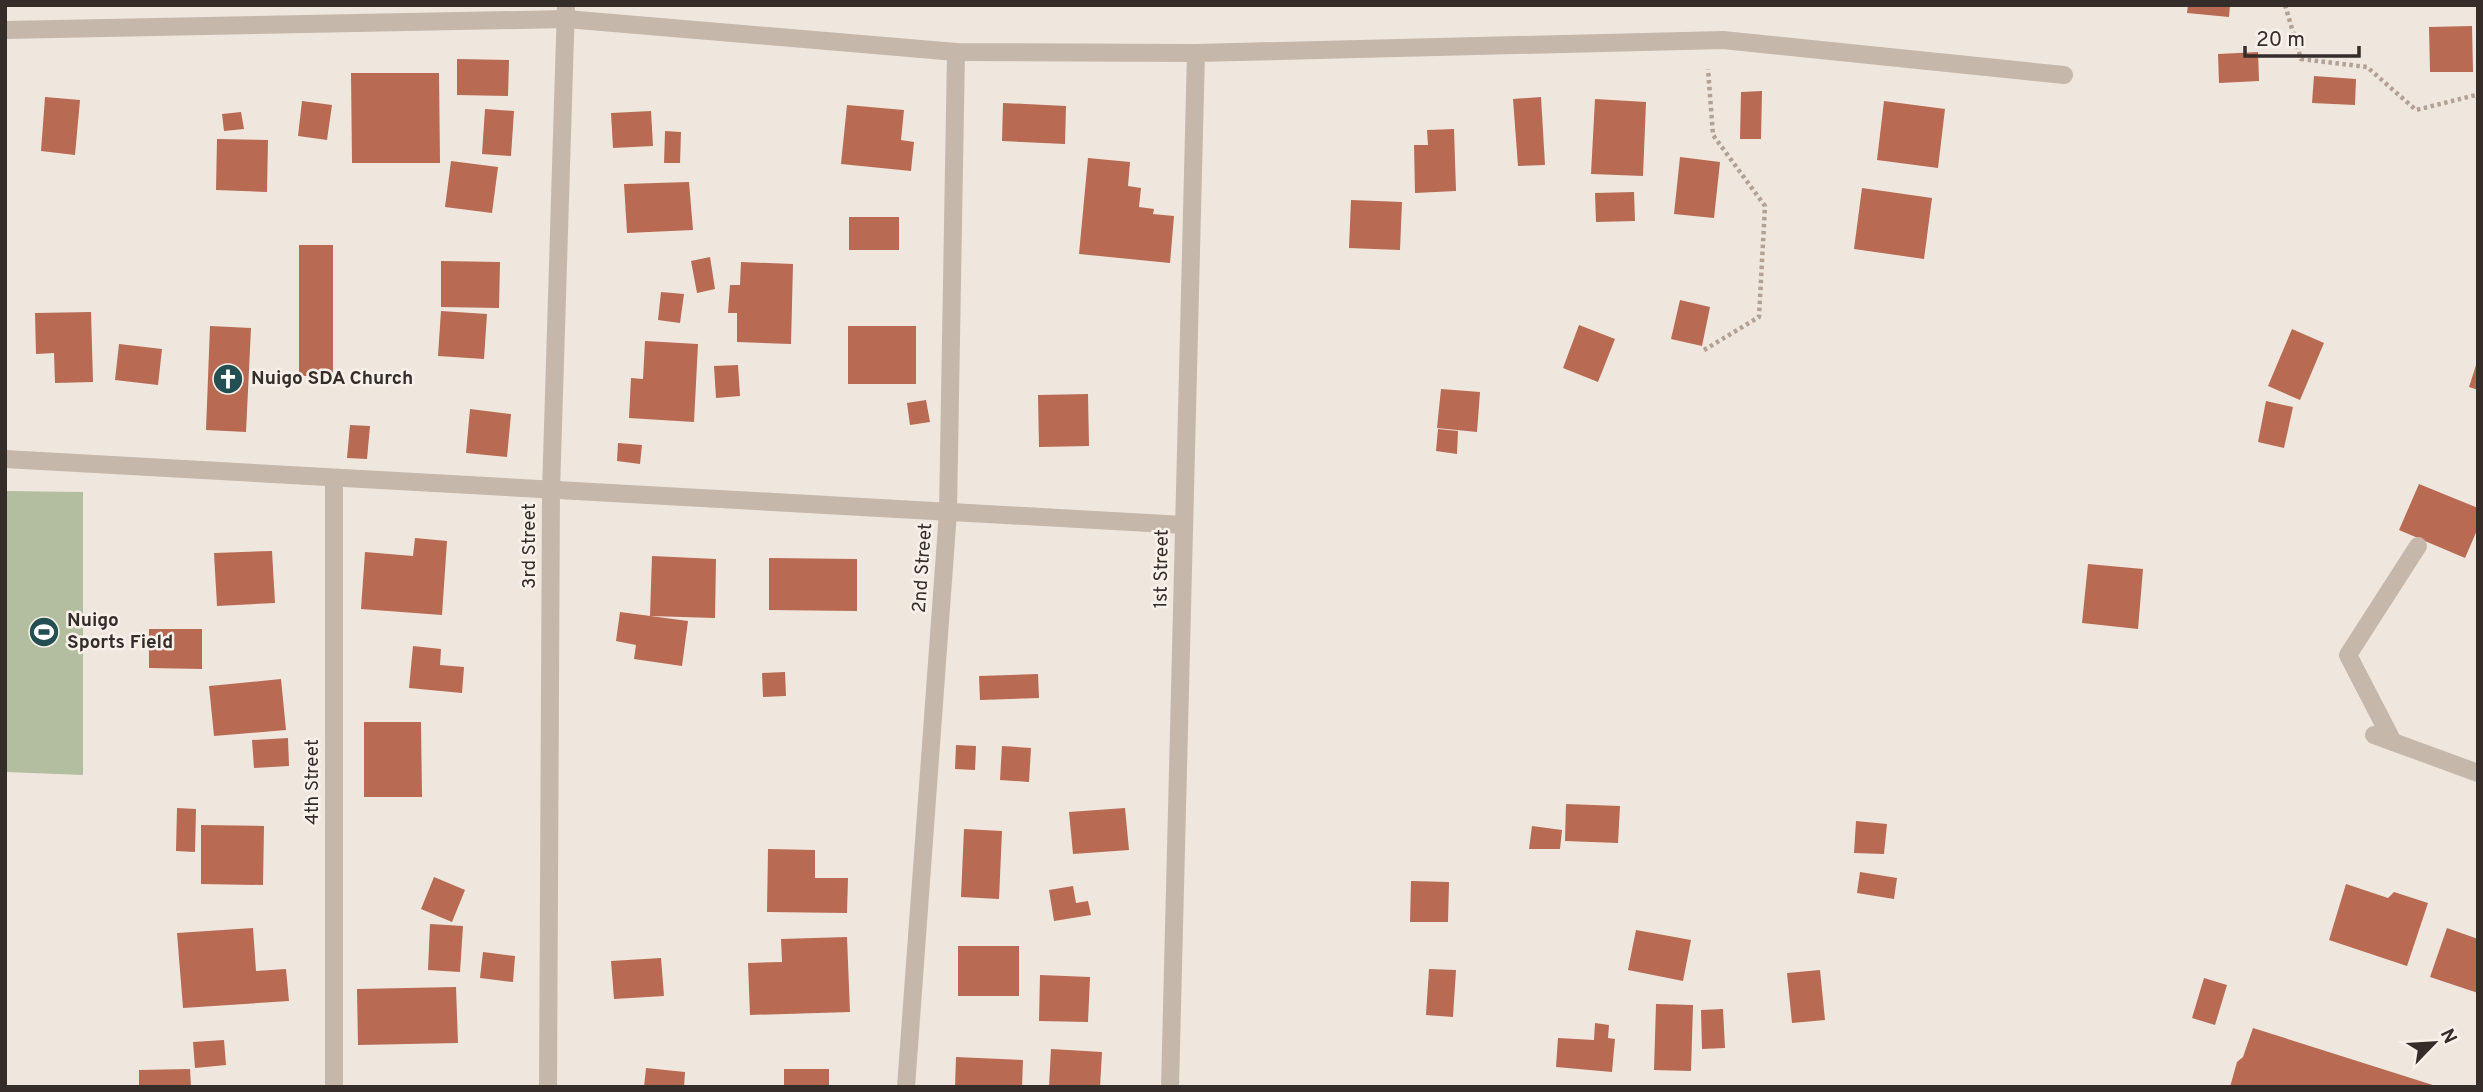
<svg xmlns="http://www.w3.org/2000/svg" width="2483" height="1092" viewBox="0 0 2483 1092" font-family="Overpass,sans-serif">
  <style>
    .green { fill: #b3bd9f }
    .building { fill: #b86a53 }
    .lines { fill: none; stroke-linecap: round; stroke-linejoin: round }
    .path { stroke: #b2a195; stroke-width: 4.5; stroke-dasharray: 3.5 3.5; stroke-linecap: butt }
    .minor { stroke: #c6b7ab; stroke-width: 18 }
    .labels { text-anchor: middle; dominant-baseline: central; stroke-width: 5; stroke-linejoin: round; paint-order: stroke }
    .poi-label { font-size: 19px; font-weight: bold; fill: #352d29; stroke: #f8f1ea; text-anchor: start }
    .street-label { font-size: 19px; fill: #352d29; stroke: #f8f1ea }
  </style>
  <rect width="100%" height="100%" fill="#efe7de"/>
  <!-- green -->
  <polygon class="green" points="5,491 83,492 83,775 5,772"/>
  <!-- building -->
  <g class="building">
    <polygon points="2188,5 2230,5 2229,17 2187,13"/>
    <polygon points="2472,26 2473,72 2430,72 2429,27"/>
    <polygon points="2258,52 2259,81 2219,83 2218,54"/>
    <polygon points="457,59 509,60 508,96 457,95"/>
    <polygon points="351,73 439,73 440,163 352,163"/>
    <polygon points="2314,76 2356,79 2355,105 2312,103"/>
    <polygon points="1762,91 1761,139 1740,139 1741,92"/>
    <polygon points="45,97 80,100 75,155 41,151"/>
    <polygon points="1541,97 1545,165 1518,166 1513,99"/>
    <polygon points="1595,99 1646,102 1643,176 1591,174"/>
    <polygon points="302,101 332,105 327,140 298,136"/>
    <polygon points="1884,101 1945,109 1938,168 1877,160"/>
    <polygon points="1003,103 1066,106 1065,144 1002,141"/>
    <polygon points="847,105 904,110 901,140 914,142 911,171 841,164"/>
    <polygon points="485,109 514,111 511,156 482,154"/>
    <polygon points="651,111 653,146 613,148 611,113"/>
    <polygon points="241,112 244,129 224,131 222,114"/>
    <polygon points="1454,129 1456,191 1415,193 1414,145 1428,145 1427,130"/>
    <polygon points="665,131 681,132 680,163 664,163"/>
    <polygon points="217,139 268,140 267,192 216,190"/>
    <polygon points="1680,157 1720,162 1714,218 1674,214"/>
    <polygon points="1088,158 1130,162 1128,186 1141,188 1139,207 1154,209 1153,214 1174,216 1170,263 1079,254"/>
    <polygon points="451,161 498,167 492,213 445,207"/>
    <polygon points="689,182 693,230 627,233 624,184"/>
    <polygon points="1862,188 1932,198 1924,259 1854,249"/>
    <polygon points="1634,192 1635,221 1596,222 1595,193"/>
    <polygon points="1351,200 1402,202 1400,250 1349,248"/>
    <rect x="849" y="217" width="50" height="33"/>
    <rect x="299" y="245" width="34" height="131"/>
    <polygon points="710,257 715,289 697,293 691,261"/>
    <polygon points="441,261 500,262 499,308 441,307"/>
    <polygon points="741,262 793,264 791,344 737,342 737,313 728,313 730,285 740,285"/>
    <polygon points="661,292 684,294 680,323 658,320"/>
    <polygon points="1680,300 1710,307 1702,346 1671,339"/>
    <polygon points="441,311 487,314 484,359 438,356"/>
    <polygon points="91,312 93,382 55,383 54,353 36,354 35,313"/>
    <polygon points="1579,325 1615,339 1598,382 1563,368"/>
    <polygon points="210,326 251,328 246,432 206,430"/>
    <rect x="848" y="326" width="68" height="58"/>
    <polygon points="2292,329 2324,343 2300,400 2268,386"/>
    <polygon points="645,341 698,344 694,422 629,418 631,378 643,379"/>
    <polygon points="119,344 162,349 158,385 115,380"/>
    <polygon points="2477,362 2478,362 2478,390 2469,387"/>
    <polygon points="738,365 740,396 716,398 714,366"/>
    <polygon points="1441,389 1480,392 1477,432 1437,428"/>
    <polygon points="1088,394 1089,446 1039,447 1038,395"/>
    <polygon points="926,400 930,422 910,425 907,403"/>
    <polygon points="2266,401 2293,407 2284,448 2258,442"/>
    <polygon points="470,409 511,414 507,457 466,453"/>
    <polygon points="350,425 370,426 367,459 347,458"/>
    <polygon points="1438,429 1458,431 1457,454 1436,451"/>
    <polygon points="618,443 642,445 640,464 617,461"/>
    <polygon points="2419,484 2478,508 2478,528 2465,558 2399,530"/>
    <polygon points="415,538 447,541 442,615 361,609 365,552 413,556"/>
    <polygon points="272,551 275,603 217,606 214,553"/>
    <polygon points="652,556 716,559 715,618 650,616"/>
    <polygon points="769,558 857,559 857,611 769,610"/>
    <polygon points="2088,564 2143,569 2138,629 2082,623"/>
    <polygon points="620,612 688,621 682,666 634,659 636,645 616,641"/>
    <polygon points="149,629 202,629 202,669 149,668"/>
    <polygon points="413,646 441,649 440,665 464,667 462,693 409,688"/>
    <polygon points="785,672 786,696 763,697 762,673"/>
    <polygon points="1038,674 1039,698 980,700 979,676"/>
    <polygon points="281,679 286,730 214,736 209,686"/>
    <polygon points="364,722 421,722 422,797 364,797"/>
    <polygon points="288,738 289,766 254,768 252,740"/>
    <polygon points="956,745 976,746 975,770 955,769"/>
    <polygon points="1002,746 1031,748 1029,782 1000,780"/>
    <polygon points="1566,804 1620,806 1618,843 1565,841"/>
    <polygon points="177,808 196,809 195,852 176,851"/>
    <polygon points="1125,808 1129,850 1073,854 1069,812"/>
    <polygon points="1856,821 1887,824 1884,854 1854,853"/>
    <polygon points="201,825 264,826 263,885 201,884"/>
    <polygon points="1532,826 1562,830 1560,849 1529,849"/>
    <polygon points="964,829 1002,831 999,899 961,897"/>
    <polygon points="768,849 815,850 815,878 848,878 847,913 767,912"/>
    <polygon points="1860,872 1897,878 1894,899 1857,893"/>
    <polygon points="434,877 465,890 452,922 421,909"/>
    <polygon points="1411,881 1449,882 1448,922 1410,922"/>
    <polygon points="2346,884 2388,898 2394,892 2428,903 2407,966 2329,940"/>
    <polygon points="1073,886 1076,903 1088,901 1091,915 1054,921 1049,890"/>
    <polygon points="430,924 463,926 460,972 428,970"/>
    <polygon points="253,928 256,971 286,969 289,1001 183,1008 177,933"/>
    <polygon points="2447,928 2478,939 2478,993 2430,977"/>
    <polygon points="1636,930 1691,940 1683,981 1628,970"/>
    <polygon points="847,937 850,1012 750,1015 748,963 782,962 781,939"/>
    <rect x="958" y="946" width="61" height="50"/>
    <polygon points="483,952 515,956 513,982 480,978"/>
    <polygon points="661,958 664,996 614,999 611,961"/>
    <polygon points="1429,969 1456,970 1453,1017 1426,1015"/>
    <polygon points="1820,970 1825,1020 1792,1023 1787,973"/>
    <polygon points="1040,975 1090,977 1088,1022 1039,1021"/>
    <polygon points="2204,978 2227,985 2215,1025 2192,1018"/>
    <polygon points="456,987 458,1043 358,1045 357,989"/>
    <polygon points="1656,1004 1693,1005 1691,1071 1654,1070"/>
    <polygon points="1723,1009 1725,1048 1702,1049 1701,1010"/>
    <polygon points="1595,1023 1609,1025 1608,1038 1615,1039 1612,1072 1556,1067 1558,1038 1594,1040"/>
    <polygon points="2253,1028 2436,1086 2436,1087 2230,1087 2237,1062 2243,1057"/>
    <polygon points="224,1040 226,1065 195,1068 193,1042"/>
    <polygon points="1051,1049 1102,1052 1100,1087 1049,1087"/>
    <polygon points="956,1057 1023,1060 1022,1087 955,1087"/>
    <polygon points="646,1068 685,1072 684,1087 644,1087"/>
    <polygon points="190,1069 191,1087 139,1087 139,1070"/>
    <rect x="784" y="1069" width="45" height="18"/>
  </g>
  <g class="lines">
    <!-- path -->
    <g class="path">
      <polyline points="2285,5 2301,59 2367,67 2416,110 2476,95 2478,98"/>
      <polyline points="1704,350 1759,317 1765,206 1713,135 1708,69"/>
    </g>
    <!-- minor -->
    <g class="minor">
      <polyline points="5,30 566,19 956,52 1196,53 1723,40 2064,75"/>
      <polyline points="5,459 1184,525"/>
      <polyline points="334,478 334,1087"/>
      <polyline points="2374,735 2478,773"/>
      <polyline points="2393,742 2348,655 2418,546"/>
      <polyline points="548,1087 551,491 566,5"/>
      <polyline points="906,1087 948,512 956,52"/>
      <polyline points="1170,1087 1196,53"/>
    </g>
  </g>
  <!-- icons -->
  <defs>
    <g id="church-disc" transform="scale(1.575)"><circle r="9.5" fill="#234f52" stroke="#f8f1ea"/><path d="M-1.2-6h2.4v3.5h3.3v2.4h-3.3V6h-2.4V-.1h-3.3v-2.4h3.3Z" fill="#fff"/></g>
    <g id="stadium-disc" transform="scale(1.575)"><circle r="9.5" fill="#234f52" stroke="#f8f1ea"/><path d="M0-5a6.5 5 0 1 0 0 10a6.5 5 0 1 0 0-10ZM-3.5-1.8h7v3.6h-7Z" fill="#fff"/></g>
  </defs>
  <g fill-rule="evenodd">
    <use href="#church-disc" x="228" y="379"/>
    <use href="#stadium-disc" x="44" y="632"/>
  </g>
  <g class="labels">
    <!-- poi labels -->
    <g class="poi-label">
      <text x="251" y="379">Nuigo SDA Church</text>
      <text x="67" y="621">Nuigo<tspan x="67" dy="22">Sports Field</tspan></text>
    </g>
    <!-- street labels -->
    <g class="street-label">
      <text transform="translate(530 546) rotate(-90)">3rd Street</text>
      <text transform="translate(923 568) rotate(-86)">2nd Street</text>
      <text transform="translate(1162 569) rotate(-89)">1st Street</text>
      <text transform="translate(313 782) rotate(-90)">4th Street</text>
    </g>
  </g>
  <!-- border -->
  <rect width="2483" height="1092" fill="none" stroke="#352d29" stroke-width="14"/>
  <!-- north arrow -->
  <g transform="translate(2434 1043) rotate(65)" stroke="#f8f1ea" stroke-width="5" paint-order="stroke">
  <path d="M0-5L12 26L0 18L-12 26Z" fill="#352d29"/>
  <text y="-10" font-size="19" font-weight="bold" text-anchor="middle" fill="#352d29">N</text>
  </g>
  <!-- scale -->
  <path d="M2245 46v10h114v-10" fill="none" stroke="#352d29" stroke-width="3.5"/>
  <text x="2256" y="46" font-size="21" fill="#352d29" stroke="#f8f1ea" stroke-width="5" paint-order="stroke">20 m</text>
</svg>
